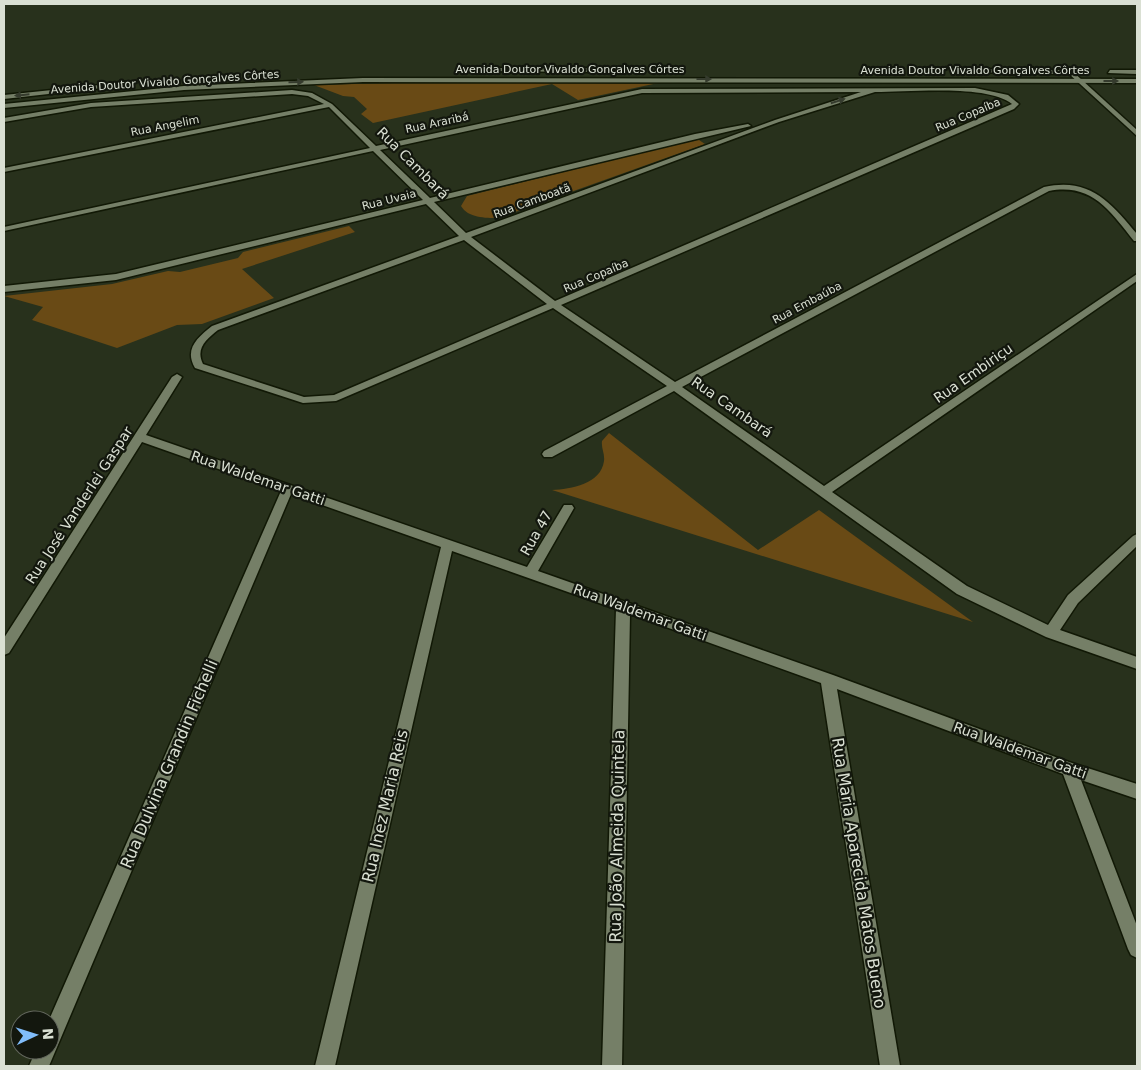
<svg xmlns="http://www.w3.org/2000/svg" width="1141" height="1070" viewBox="0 0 1141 1070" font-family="'DejaVu Sans',sans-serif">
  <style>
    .green { fill: #694a15 }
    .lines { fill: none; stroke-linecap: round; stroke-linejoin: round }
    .minor-casing { stroke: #111805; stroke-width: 3 }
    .secondary-casing { stroke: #111805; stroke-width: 3 }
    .minor { fill: #757f67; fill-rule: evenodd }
    .secondary { fill: #757f67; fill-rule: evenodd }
    .oneway { fill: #353b2d }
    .labels { text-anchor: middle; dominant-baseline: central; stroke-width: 4.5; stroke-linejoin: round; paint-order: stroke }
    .far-street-label { font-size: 11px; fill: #dae0d3; stroke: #13170e }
    .street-label { font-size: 14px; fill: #dae0d3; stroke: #13170e }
    .near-street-label { font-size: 16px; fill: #dae0d3; stroke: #13170e }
  </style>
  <rect width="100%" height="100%" fill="#28311c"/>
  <!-- green -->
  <g class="green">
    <polygon points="394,83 658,83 578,100 552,84 373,123 361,114 367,109 354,97 343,96 314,85"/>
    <path d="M692,140H699L705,144L498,218C485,218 468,218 461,206L467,196Z"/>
    <polygon points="349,226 355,232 242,269 274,298 202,324 177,325 117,348 32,320 43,307 4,296 112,284 168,271 180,272 238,258 243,252"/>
    <path d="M609,433L758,550L819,510L973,622L552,490C571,489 601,484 604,461C605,454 601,448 602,441Z"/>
  </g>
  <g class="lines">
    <!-- minor casing -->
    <g class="minor-casing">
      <g id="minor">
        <polygon points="1068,71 1072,71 1137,130 1137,136 1068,73"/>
        <path d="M975,88L1008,95L1019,104L1014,109L561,305L675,382L1044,187C1090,177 1110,202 1137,234V241H1134C1110,211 1092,183 1049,191L682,387L824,486L1137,274V281L832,492L967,586L1048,625L1068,595L1133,536L1137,534V546L1078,603L1060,630L1137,657V669L1046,637L957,594L674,391L552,457H544L542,454L544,451L667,386L553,308L336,401L303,403L195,368C184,349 197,338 212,326L459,236L426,204L116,280L4,292V286L116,274L423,200L373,151L4,231V227L370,148L329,107L4,172V168L324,104L308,96L292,94L91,107L4,122V118L91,103L292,90L312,93L332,104L376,146L642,89ZM861,92L775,120L466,233L434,202L751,126L748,124L695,134L430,198L380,150L642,93ZM875,92C908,92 988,84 1012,104L555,301L471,237L779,122ZM464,240L547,304L334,395L304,397L203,364C195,348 207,339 218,330Z"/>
        <polygon points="177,374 182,377 146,435 527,567 564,505 572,505 574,508 538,571 833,675 1069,762 1137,784 1137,799 1081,780 1137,926 1137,958 1131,955 1128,949 1063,774 837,689 900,1066 880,1066 821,683 630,614 622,1066 602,1066 616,609 452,551 335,1066 315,1066 441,547 291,494 49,1066 29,1066 36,1050 50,1050 49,1020 281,491 142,442 9,653 4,655 4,638 172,377"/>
      </g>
    </g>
    <!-- secondary casing -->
    <g class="secondary-casing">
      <g id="secondary">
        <polygon points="492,68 590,68 593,70 590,72 490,71"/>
        <polygon points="972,69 1060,70 1063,72 1060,74 970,72"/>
        <polygon points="1110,70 1137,70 1137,74 1108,73"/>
        <polygon points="363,78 1137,79 1137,83 363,82 184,90 4,108 4,104 184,86"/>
        <polygon points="100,85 102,88 4,99 4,95"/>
      </g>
    </g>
    <!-- minor -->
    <use href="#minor" class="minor"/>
    <!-- secondary -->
    <use href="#secondary" class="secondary"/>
  </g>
  <!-- one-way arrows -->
  <defs><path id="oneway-solid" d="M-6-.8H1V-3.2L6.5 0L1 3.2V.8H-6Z" transform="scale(1.25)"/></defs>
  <g class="oneway">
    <use href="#oneway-solid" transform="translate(704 79)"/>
    <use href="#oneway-solid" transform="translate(1111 81)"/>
    <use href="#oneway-solid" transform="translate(296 82) rotate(-2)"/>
    <use href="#oneway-solid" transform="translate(22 95) rotate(174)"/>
    <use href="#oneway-solid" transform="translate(838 101) rotate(-17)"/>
  </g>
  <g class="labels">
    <!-- far-street labels -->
    <g class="far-street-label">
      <text x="570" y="69">Avenida Doutor Vivaldo Gonçalves Côrtes</text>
      <text x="975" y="70">Avenida Doutor Vivaldo Gonçalves Côrtes</text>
      <text transform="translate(165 82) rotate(-4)">Avenida Doutor Vivaldo Gonçalves Côrtes</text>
      <text transform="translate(968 115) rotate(-23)">Rua Copaíba</text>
      <text transform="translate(437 123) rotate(-12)">Rua Araribá</text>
      <text transform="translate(165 126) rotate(-11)">Rua Angelim</text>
      <text transform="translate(389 200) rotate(-14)">Rua Uvaia</text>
      <text transform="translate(532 201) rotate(-20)">Rua Camboatã</text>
      <text transform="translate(596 276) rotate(-23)">Rua Copaíba</text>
      <text transform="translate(807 303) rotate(-28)">Rua Embaúba</text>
    </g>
    <!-- street labels -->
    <g class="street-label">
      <text transform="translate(413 163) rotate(45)">Rua Cambará</text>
      <text transform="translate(973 373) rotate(-35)">Rua Embiriçu</text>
      <text transform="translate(732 407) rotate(35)">Rua Cambará</text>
      <text transform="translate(258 478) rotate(19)">Rua Waldemar Gatti</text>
      <text transform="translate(79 505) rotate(-57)">Rua José Vanderlei Gaspar</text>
      <text transform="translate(536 533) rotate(-60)">Rua 47</text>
      <text transform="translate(640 612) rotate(20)">Rua Waldemar Gatti</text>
      <text transform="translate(1020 750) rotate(20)">Rua Waldemar Gatti</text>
    </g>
    <!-- near-street labels -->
    <g class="near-street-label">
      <text transform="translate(169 764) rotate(-67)">Rua Dulvina Grandin Fichelli</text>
      <text transform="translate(385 806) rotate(-77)">Rua Inez Maria Reis</text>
      <text transform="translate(617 836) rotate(-89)">Rua João Almeida Quintela</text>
      <text transform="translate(859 873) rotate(81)">Rua Maria Aparecida Matos Bueno</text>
    </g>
  </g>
  <!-- border -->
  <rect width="1141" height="1070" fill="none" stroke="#dae0d3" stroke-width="10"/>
  <!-- north arrow -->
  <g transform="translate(35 1035) rotate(86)"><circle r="24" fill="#13170e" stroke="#63675d"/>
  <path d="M0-4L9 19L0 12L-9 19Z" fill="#81bdfa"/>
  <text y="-8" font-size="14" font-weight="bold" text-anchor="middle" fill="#dae0d3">N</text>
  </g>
</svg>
